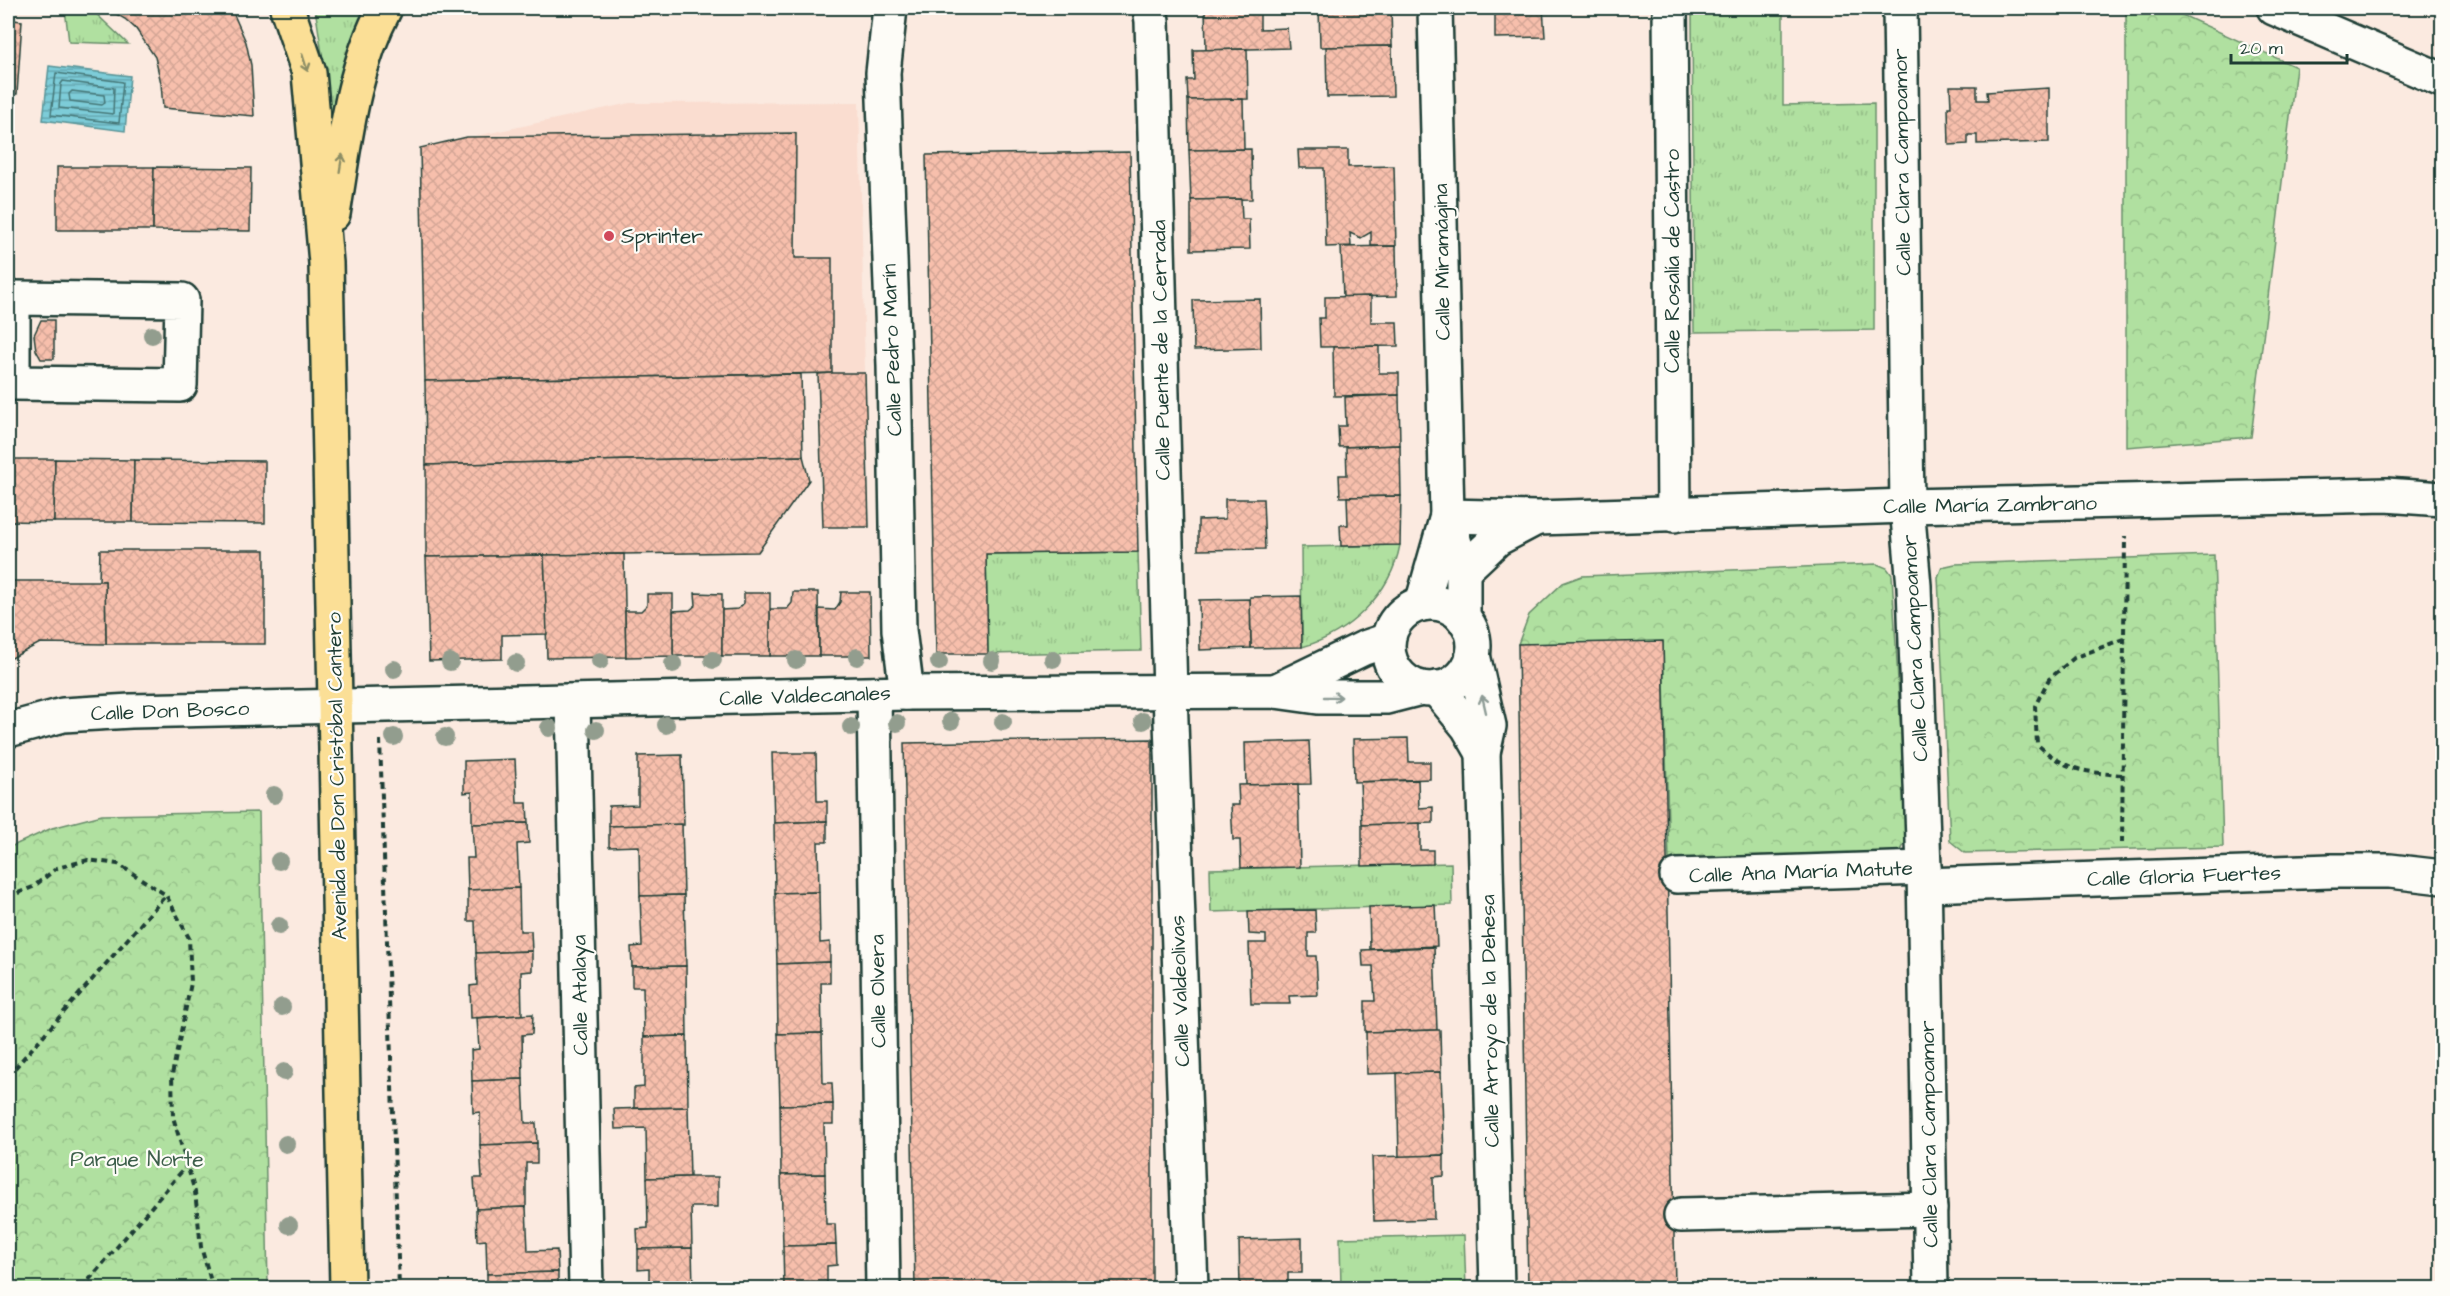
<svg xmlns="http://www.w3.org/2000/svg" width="2450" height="1296" viewBox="0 0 2450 1296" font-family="'Architects Daughter',sans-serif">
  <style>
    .built { fill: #faddd0 }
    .grass { fill: url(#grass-tufts); stroke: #688e6a; stroke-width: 1.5 }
    .park { fill: url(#park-crowns); stroke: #688e6a; stroke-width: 1.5 }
    .water { fill: url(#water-rules); stroke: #579396; stroke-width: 1.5 }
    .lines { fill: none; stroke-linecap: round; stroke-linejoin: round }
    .shore { stroke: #457676; stroke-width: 1.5 }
    .building { fill: url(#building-cross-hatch); stroke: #1f3d34; stroke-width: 1.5 }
    .street-casing { stroke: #1f3d34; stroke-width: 38 }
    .primary-casing { stroke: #1f3d34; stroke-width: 38 }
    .path { stroke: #1f3d34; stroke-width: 4; stroke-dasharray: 6 4.5; stroke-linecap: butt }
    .street { stroke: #fdfcf7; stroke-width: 33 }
    .primary { stroke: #fbdf96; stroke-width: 33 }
    .tree { fill: #929d8e }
    .oneway { stroke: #8d8e65 }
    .oneway2 { stroke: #8e9c96 }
    .poi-dot { fill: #d1495b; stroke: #fdfcf7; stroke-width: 2 }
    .labels { text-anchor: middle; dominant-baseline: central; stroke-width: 4.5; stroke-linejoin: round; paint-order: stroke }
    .street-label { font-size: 21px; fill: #1f3d34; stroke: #fdfcf7 }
    .poi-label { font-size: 21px; fill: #1f3d34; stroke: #fdfcf7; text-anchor: start }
    .park-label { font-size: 21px; fill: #3c5e4a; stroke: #fdfcf7 }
  </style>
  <defs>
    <pattern id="grass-tufts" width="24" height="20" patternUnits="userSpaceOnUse" patternTransform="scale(1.5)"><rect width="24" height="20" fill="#b0e0a0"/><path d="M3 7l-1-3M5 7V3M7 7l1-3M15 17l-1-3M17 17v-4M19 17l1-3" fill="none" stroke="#97c18a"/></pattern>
    <pattern id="park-crowns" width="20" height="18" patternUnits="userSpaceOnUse" patternTransform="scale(1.5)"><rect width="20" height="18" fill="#b0e0a0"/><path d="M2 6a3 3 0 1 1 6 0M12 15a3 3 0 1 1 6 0" fill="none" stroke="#97c18a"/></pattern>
    <pattern id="water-rules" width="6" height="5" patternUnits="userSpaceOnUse" patternTransform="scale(1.5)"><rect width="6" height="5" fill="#7dccd8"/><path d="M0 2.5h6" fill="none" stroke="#66a7b0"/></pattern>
    <pattern id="building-cross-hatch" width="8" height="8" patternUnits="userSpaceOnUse" patternTransform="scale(1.5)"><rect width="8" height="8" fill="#f7bfac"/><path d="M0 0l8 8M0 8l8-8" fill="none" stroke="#d3a595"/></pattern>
  </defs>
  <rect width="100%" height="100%" fill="#fbeae0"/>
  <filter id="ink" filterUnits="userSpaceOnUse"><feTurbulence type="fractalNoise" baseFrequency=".0167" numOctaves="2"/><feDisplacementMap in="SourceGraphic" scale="12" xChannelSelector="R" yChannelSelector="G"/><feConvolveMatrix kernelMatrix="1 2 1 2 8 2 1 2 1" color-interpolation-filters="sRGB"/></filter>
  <g filter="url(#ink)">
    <!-- built -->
    <polygon class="built" points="859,102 865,373 425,381 420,148 630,103"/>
    <!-- grass -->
    <g class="grass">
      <polygon points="68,8 90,8 128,44 69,42 65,9"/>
      <polygon points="315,8 367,8 327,182 325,73"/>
      <polygon points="1692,8 1783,8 1783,105 1874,103 1874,330 1694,332"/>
      <path d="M1400,545C1391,594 1349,634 1302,647L1301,547Z"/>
      <polygon points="1138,552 1141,651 988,654 986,554"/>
      <polygon points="1451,863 1452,905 1211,912 1210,869"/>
      <polygon points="1464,1235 1466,1288 1341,1288 1340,1238"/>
    </g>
    <!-- park -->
    <g class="park">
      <polygon points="2126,8 2167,8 2296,67 2251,437 2126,447"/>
      <polygon points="2214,555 2223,847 1965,853 1950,841 1938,577 1942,567 1955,564"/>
      <polygon points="1877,564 1887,568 1892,575 1907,839 1898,856 1669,861 1663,642 1518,644 1529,615 1563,583 1582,576"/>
      <polygon points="259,812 268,1288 8,1288 8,848 52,828 102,815"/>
    </g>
    <!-- water -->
    <polygon class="water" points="49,66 130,76 125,131 43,120"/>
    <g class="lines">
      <!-- shore -->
      <g class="shore">
        <polygon points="56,73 123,82 119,123 51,115"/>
        <polygon points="63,81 114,88 113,114 59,108 61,84"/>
        <polygon points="72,91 104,95 105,103 102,105 70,101 69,94"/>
      </g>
    </g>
    <!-- building -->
    <g class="building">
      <polygon points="8,8 12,8 13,20 22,21 17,94 8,94"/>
      <polygon points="106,8 231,8 246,42 251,65 254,116 163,108 161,83 155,57 136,29 125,19"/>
      <polygon points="1205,8 1260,8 1260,29 1287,28 1289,48 1206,50"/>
      <polygon points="1319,8 1391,8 1392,46 1320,47"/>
      <polygon points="1495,8 1543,8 1545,37 1495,38"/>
      <polygon points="1392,46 1393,96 1327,97 1326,47"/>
      <polygon points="1247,49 1248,99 1188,100 1187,80 1194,80 1193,50"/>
      <polygon points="1950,86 1977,86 1977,100 1988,100 1987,92 2049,88 2049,142 1977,144 1977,135 1968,135 1968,144 1949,145 1948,107 1951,107"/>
      <polygon points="1243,99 1244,149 1189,150 1188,100"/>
      <polygon points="796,133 795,258 832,258 832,373 425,381 420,148 467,137"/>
      <polygon points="1251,149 1252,199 1191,200 1189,150"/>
      <polygon points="1298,150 1348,150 1348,167 1394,166 1396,246 1371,246 1371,232 1361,238 1350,233 1351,246 1326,247 1324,168 1299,168"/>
      <polygon points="1130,152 1138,552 986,554 988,654 936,654 926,155"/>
      <polygon points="57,167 154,167 153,230 57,230"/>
      <polygon points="154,167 251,168 250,231 153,230"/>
      <polygon points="1241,199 1242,219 1249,219 1250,249 1191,250 1191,200"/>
      <polygon points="1396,246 1397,296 1343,297 1341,247"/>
      <polygon points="1371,296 1371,322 1397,322 1398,346 1320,347 1319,318 1325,318 1325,297"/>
      <polygon points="1260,299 1261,348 1194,350 1193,300"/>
      <polygon points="41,320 54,320 54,359 41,359 36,350 34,335"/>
      <polygon points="1379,346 1379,373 1399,373 1399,395 1334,396 1333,347"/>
      <polygon points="832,373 865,373 869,527 823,527 818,374"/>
      <polygon points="801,374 803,456 426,465 425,381"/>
      <polygon points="1399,395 1400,445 1339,447 1338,426 1346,426 1345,397"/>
      <polygon points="1400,445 1401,496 1340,497 1339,475 1347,475 1346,447"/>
      <polygon points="803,456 809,480 758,552 426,557 426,465"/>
      <polygon points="8,459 55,459 54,522 8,521"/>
      <polygon points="55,459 134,460 133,522 54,522"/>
      <polygon points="134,460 265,461 265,523 133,522"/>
      <polygon points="1401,496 1400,545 1341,546 1340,525 1348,525 1347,497"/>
      <polygon points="1225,499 1263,499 1265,549 1198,550 1198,520 1225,519"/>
      <polygon points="100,550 265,550 265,644 106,644 105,581 99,581"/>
      <polygon points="624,554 626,657 547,658 544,555"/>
      <polygon points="544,555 547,634 502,635 502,659 429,661 426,557"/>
      <polygon points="8,581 105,581 106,644 40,643 8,660"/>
      <polygon points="793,592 818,592 819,656 770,656 770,609 787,609 792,603"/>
      <polygon points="841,592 870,592 871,656 819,656 819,609 835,610 840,602"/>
      <polygon points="695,593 722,594 722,656 673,656 673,611 690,610 696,605"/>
      <polygon points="744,593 770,593 770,656 722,656 722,610 738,609 744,603"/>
      <polygon points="647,594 673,594 673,656 626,657 625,611 641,611 647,605"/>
      <polygon points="1301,596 1302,647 1251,648 1250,597"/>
      <polygon points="1250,599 1251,648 1200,650 1199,600"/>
      <polygon points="1663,641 1675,1288 1528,1288 1518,644"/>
      <polygon points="1408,738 1409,762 1430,762 1430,779 1354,782 1353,739"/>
      <polygon points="1152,739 1152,1288 915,1288 904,743"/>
      <polygon points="1309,741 1311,784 1246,785 1245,743"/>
      <polygon points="772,753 816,753 817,801 827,801 827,821 774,823"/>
      <polygon points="682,755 684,825 609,826 609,806 638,805 638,756"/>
      <polygon points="515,759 517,803 527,803 528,823 472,824 472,792 464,793 464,761"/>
      <polygon points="1418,780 1419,808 1433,807 1433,823 1362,825 1360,782"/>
      <polygon points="1298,784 1300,867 1241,868 1240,840 1233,840 1231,805 1239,805 1238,785"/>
      <polygon points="827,821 827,842 818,842 819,892 775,893 774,823"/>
      <polygon points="528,823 529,843 517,844 519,888 468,890 467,858 474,858 472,824"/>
      <polygon points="1420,823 1420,850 1433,850 1433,864 1362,866 1362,825"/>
      <polygon points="682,824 684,895 640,896 639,846 609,847 609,826"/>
      <polygon points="519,888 520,931 531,931 532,951 476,953 475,921 468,921 468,890"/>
      <polygon points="819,892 820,943 830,942 830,962 777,964 775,893"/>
      <polygon points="684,895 686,966 632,967 631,947 642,946 640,896"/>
      <polygon points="1435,905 1437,946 1370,949 1369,907"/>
      <polygon points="1315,910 1316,933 1308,933 1308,956 1316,956 1318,995 1289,996 1290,1004 1251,1004 1249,943 1266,943 1266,935 1249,934 1248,911"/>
      <polygon points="1434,947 1437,1030 1365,1032 1365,1001 1375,1001 1373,966 1363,966 1362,950"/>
      <polygon points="532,951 532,971 521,972 522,1015 471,1018 470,986 477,985 476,953"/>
      <polygon points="830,962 830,983 821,983 822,1033 778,1034 777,964"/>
      <polygon points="686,966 687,1036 644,1037 643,987 632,987 632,967"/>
      <polygon points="533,1014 532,1034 522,1035 523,1079 472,1081 471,1050 479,1049 477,1018"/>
      <polygon points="1437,1030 1440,1030 1441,1072 1367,1074 1366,1032"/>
      <polygon points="822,1033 823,1083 832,1083 833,1104 780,1105 778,1034"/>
      <polygon points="687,1036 688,1107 634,1108 634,1088 644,1087 644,1037"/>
      <polygon points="1441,1072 1444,1155 1399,1157 1397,1073"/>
      <polygon points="523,1079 525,1123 536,1123 537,1143 480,1145 480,1112 473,1113 472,1081"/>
      <polygon points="833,1104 833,1124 824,1124 825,1174 781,1175 780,1105"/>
      <polygon points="688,1107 690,1177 647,1178 646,1128 615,1129 614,1109"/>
      <polygon points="537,1143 537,1163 526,1163 526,1207 476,1209 474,1178 482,1178 480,1145"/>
      <polygon points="1444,1155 1444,1176 1433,1177 1434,1219 1374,1221 1372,1157"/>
      <polygon points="825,1174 826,1224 835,1224 836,1245 783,1246 781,1175"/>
      <polygon points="690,1177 718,1177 718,1207 691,1207 692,1248 638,1249 637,1229 648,1228 647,1178"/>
      <polygon points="526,1207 528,1251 557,1250 558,1272 487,1274 486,1240 477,1241 476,1209"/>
      <polygon points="1302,1238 1302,1273 1288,1273 1288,1288 1240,1288 1239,1240"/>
      <polygon points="836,1245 837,1265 827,1266 827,1288 784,1288 783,1246"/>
      <polygon points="692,1248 693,1288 649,1288 649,1269 638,1270 638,1249"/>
      <polygon points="558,1272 558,1288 487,1288 487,1274"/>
    </g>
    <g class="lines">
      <!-- street casing -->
      <g class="street-casing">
        <g id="street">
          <polyline points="890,8 883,73 894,365 899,630 907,693"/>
          <polyline points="1150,8 1152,21 1170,693 1191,1288"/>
          <polyline points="1435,8 1447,516 1463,571 1463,618"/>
          <polyline points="1670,8 1674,515"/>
          <polyline points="1900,8 1907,506 1914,586 1924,868 1931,1288"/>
          <polyline points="2274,8 2442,80"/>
          <polygon points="13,298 182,300 180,385 13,383"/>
          <polyline points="1447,516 1537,518 1907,506 2386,495 2442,499"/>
          <polyline points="1463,571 1497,539 1535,519"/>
          <circle cx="1431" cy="646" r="43"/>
          <polyline points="1422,604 1447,516"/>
          <polyline points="1473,655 1489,726 1483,753 1497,1288"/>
          <polyline points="1436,688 1468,727 1483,753"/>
          <polyline points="1275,691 1364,648 1388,640"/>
          <polyline points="874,694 883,1288"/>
          <polyline points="573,702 586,1288"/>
          <polyline points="8,730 63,715 131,711 907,693 1275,691 1318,697 1386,697 1421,688"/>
          <polyline points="1677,876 1924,868"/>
          <polyline points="1925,885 2331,871 2390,871 2442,877"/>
          <polyline points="1681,1215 1930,1209"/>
        </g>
      </g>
      <!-- primary casing -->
      <g class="primary-casing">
        <g id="primary">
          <polyline points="287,8 309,73 326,263 347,1288"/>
          <path d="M333,214C345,143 351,72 385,8"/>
        </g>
      </g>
      <!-- path -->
      <g class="path">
        <polyline points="380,740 399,1288"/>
        <path d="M2122,775C2084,772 2066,771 2037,744L2035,706L2049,679L2074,658L2123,639"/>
        <polyline points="2122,843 2125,536"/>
        <polyline points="8,897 33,887 57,868 88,860 118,864 166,895 189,938 191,983 172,1075 173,1117 195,1192 201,1247 213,1288"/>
        <polyline points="8,1076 166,895"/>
        <polyline points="8,1283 30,1288"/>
        <polyline points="82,1288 188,1164"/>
      </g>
      <!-- street -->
      <use href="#street" class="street"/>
      <!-- primary -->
      <use href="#primary" class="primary"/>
    </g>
    <!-- trees -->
    <g class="tree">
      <circle cx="152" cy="335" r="9"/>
      <circle cx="857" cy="657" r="9"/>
      <circle cx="1053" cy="659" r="9"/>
      <circle cx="713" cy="660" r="9"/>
      <circle cx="796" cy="660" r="9"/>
      <circle cx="600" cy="661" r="9"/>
      <circle cx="992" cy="661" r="9"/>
      <circle cx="450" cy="662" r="9"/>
      <circle cx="939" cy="662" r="9"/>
      <circle cx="516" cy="663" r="9"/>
      <circle cx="673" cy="664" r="9"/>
      <circle cx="394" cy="669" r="9"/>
      <circle cx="951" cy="721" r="9"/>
      <circle cx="1143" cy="721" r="9"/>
      <circle cx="1003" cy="722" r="9"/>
      <circle cx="897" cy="723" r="9"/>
      <circle cx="666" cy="725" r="9"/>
      <circle cx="851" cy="727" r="9"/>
      <circle cx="549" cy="728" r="9"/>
      <circle cx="596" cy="730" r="9"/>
      <circle cx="394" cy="737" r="9"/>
      <circle cx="445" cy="737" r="9"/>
      <circle cx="274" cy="795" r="9"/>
      <circle cx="279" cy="861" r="9"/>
      <circle cx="279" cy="926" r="9"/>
      <circle cx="282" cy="1007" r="9"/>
      <circle cx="284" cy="1072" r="9"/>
      <circle cx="286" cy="1144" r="9"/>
      <circle cx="289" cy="1225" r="9"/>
    </g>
    <!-- one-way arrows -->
    <defs><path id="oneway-shaft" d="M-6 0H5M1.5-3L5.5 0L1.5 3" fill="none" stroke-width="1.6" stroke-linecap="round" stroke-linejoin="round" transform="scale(1.5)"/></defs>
    <g class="oneway">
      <use href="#oneway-shaft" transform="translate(305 63) rotate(72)"/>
      <use href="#oneway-shaft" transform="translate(341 163) rotate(-81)"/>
    </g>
    <g class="oneway2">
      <use href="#oneway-shaft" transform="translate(1333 697)"/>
      <use href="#oneway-shaft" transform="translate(1484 704) rotate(-103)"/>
    </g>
  </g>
  <!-- markers -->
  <circle class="poi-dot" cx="609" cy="236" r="6"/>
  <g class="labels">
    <!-- street labels -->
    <g class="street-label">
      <text transform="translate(1902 162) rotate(-91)">Calle Clara Campoamor</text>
      <text transform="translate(1672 261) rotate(-90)">Calle Rosalía de Castro</text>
      <text transform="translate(1442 262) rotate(-91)">Calle Miramágina</text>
      <text transform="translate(892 350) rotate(-92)">Calle Pedro Marín</text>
      <text transform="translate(1161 350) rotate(-91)">Calle Puente de la Cerrada</text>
      <text transform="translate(1990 505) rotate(-1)">Calle María Zambrano</text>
      <text transform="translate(1915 648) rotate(-93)">Calle Clara Campoamor</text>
      <text transform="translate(805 696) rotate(-2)">Calle Valdecanales</text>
      <text transform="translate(170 711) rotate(-2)">Calle Don Bosco</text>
      <text transform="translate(337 776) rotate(-91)">Avenida de Don Cristóbal Cantero</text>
      <text transform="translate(1801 872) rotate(-2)">Calle Ana María Matute</text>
      <text transform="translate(2184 876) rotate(-2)">Calle Gloria Fuertes</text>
      <text transform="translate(878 991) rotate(-91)">Calle Olvera</text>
      <text transform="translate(1180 991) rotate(-92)">Calle Valdeolivas</text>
      <text transform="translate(580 995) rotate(-91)">Calle Atalaya</text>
      <text transform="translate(1490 1021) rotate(-91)">Calle Arroyo de la Dehesa</text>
      <text transform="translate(1929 1134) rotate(-91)">Calle Clara Campoamor</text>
    </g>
    <!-- poi labels -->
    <g class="poi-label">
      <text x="621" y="236">Sprinter</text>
    </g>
    <!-- park labels -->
    <g class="park-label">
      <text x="137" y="1159">Parque Norte</text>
    </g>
  </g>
  <!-- margin -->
  <rect width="2450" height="1296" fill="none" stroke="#fdfcf7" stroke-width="30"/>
  <rect x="15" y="15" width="2420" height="1266" fill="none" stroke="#1f3d34" stroke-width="2" filter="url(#ink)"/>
  <!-- scale -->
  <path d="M2231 54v9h116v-9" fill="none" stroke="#1f3d34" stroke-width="3"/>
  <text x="2240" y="54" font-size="18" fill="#1f3d34" stroke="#fdfcf7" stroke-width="4.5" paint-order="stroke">20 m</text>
</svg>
